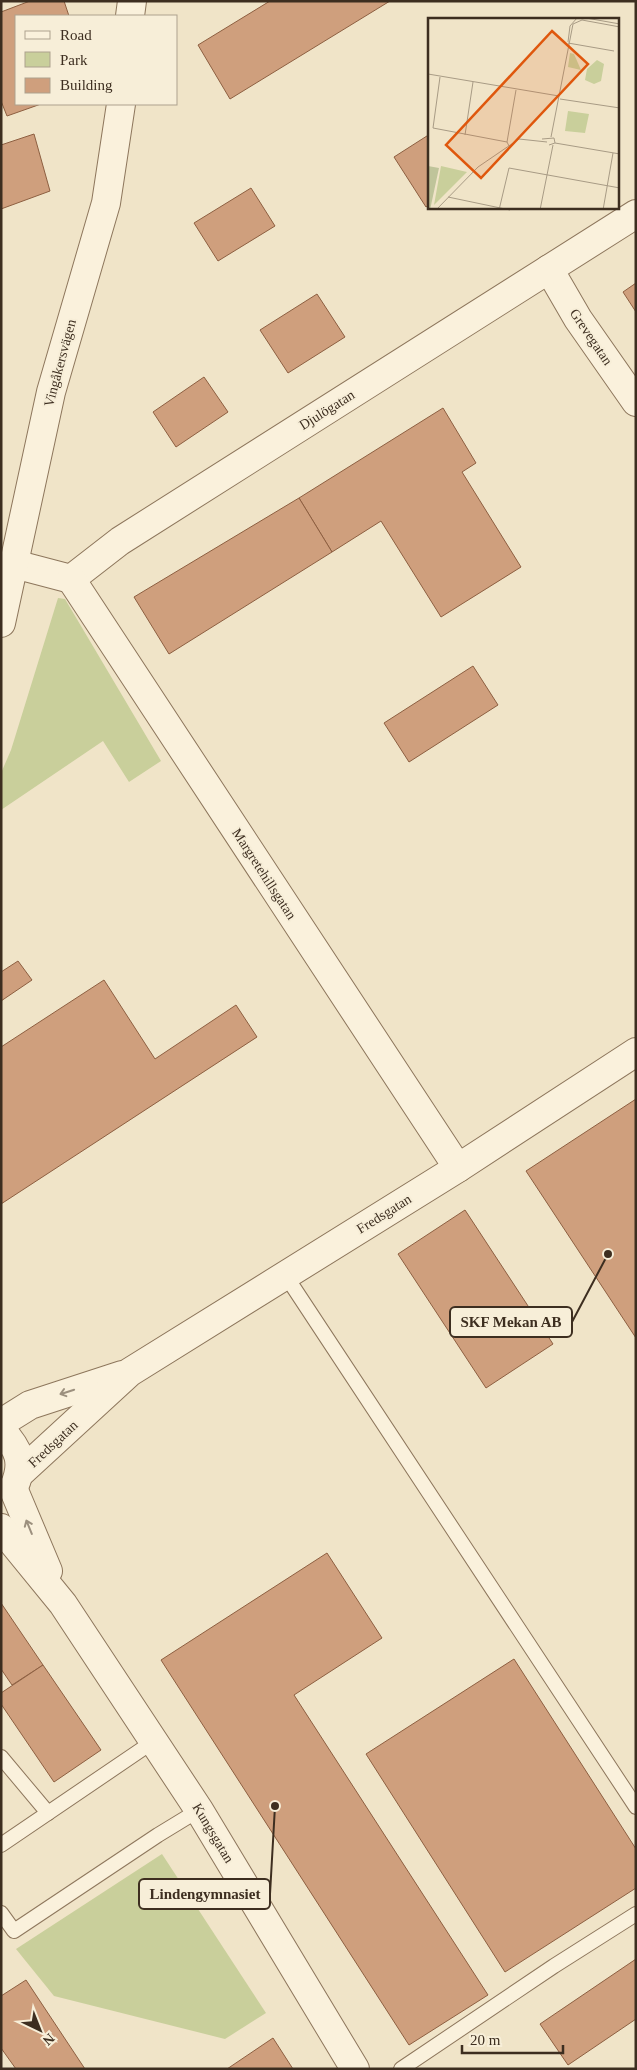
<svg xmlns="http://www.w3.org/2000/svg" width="637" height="2070" viewBox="0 0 637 2070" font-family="Georgia,serif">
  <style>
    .green { fill: #c9cf9b }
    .building { fill: #cf9f7d; stroke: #8d5f41 }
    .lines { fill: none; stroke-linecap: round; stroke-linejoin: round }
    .service-casing { stroke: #8d765c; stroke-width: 16 }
    .minor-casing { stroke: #8d765c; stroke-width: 30 }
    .tertiary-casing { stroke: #8d765c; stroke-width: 30 }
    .service { stroke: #faf1dc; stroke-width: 14 }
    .minor { stroke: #faf1dc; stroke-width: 28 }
    .tertiary { stroke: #faf1dc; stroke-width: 28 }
    .oneway { stroke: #9c907e }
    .labels { text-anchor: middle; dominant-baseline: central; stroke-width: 4; stroke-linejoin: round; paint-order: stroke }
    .street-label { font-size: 14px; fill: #3d2e20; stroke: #f7eed8 }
    .inset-road { fill: none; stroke: #a89b85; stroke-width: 1 }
    .view { fill: #df570d; fill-opacity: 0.15; stroke: #df570d; stroke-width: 2.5 }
    .inset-edge { fill: none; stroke: #3d2e20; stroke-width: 2.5 }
    .leader { fill: none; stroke: #3d2e20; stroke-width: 2 }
    .callout-dot { fill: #3d2e20; stroke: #f7eed8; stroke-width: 2 }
    .callout { fill: #f7eed8; stroke: #3d2e20; stroke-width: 2 }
    .callout-label { font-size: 15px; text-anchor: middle; font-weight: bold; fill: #3d2e20 }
  </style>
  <rect width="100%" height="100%" fill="#f0e4c8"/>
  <!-- green -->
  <g class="green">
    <polygon points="58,598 65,599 161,761 129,782 103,741 1,810 1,773 11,750"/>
    <polygon points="162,1854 266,2013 225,2039 54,1996 16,1949"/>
  </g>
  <!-- building -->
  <g class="building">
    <polygon points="30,1 64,1 69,16 16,16 16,104 41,104 7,116 1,101 1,12"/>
    <polygon points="270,1 390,1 230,99 198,45"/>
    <polygon points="34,134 50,191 1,209 1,145"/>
    <polygon points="430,134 430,204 426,207 394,157"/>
    <polygon points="251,188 275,226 218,261 194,223"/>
    <polygon points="636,283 636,312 623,292"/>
    <polygon points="317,294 345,337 288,373 260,330"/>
    <polygon points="204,377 228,412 176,447 153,412"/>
    <polygon points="443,408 476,463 462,472 521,567 441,617 381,521 332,552 299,498"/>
    <polygon points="299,498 332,552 169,654 134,597"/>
    <polygon points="473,666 498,705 409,762 384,723"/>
    <polygon points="18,961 32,980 1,1001 1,972"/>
    <polygon points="104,980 155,1059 236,1005 257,1037 1,1204 1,1047"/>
    <polygon points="636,1099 636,1338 526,1171"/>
    <polygon points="465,1210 553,1344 486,1388 398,1254"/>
    <polygon points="327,1553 382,1638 294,1695 488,1995 409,2045 161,1660"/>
    <polygon points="1,1603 43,1665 12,1685 1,1669"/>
    <polygon points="514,1659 636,1849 636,1888 505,1972 366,1754"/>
    <polygon points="43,1665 101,1750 54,1782 1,1704 1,1693"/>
    <polygon points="636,1959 636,2019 568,2065 540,2024"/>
    <polygon points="26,1980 85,2069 16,2069 1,2048 1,1996"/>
    <polygon points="273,2038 293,2069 227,2069"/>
  </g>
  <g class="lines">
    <!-- service casing -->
    <g class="service-casing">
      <g id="service">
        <polyline points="286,1276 636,1807"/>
        <polyline points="1,1757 48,1813"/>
        <polyline points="1,1845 154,1741"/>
        <polyline points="1,1913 14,1931 158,1835 199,1810"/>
        <polyline points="401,2069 554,1966 636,1914"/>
      </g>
    </g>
    <!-- minor casing -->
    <g class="minor-casing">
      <g id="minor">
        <polyline points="130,16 132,1"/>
        <polyline points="549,269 578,319 636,402"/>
        <polyline points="14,564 71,579 120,541 636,214"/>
        <polyline points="71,579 458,1168"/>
        <polyline points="1,623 51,392 106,203 121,104"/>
      </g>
    </g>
    <!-- tertiary casing -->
    <g class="tertiary-casing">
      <g id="tertiary">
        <polyline points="1,1423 30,1405 122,1375"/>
        <path d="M1,1430C19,1449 25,1462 14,1487"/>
        <polyline points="19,1474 130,1372 458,1168 636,1052"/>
        <polyline points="13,1488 48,1571"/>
        <polyline points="1,1528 63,1604 199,1810 355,2069"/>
      </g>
    </g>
    <!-- service -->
    <use href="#service" class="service"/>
    <!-- minor -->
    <use href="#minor" class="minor"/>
    <!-- tertiary -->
    <use href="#tertiary" class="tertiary"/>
  </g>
  <!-- one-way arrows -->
  <defs><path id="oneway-shaft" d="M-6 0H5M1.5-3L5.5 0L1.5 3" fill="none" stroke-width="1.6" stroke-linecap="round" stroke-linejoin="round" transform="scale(1.25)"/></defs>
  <g class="oneway">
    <use href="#oneway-shaft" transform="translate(67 1392) rotate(162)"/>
    <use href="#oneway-shaft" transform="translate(29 1527) rotate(-112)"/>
  </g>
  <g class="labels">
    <!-- street labels -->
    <g class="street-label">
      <text transform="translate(591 337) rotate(56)">Grevegatan</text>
      <text transform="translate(60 363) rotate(-75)">Vingåkersvägen</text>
      <text transform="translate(327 410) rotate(-32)">Djulögatan</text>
      <text transform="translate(264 874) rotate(57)">Margretehillsgatan</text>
      <text transform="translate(384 1214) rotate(-32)">Fredsgatan</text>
      <text transform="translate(53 1444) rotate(-43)">Fredsgatan</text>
      <text transform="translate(213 1833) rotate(59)">Kungsgatan</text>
    </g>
  </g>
  <!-- overview -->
  <g transform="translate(428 18)">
    <rect width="191" height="191" fill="#f0e4c8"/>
    <path d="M142,35L146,36L153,52L140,49ZM169,42L176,46L173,63L166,66L157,62L159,51ZM140,93L161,96L157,115L137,113ZM13,148L39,154L6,187Z" fill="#c9cf9b"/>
    <path d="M0,148L11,150L2,192L0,191Z" fill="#bfc49a"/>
    <path class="inset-road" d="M158,0L192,6M140,24L142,8L149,0M140,25L186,33M0,56L131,78L123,119M12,59L5,110L79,124L81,128M131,78L145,6L154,2L192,9M132,81L192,90M37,117L45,64M114,121L126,120L127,125L121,127M79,124L88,72M127,125L192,136M20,179L82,192M8,192L50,149L91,121L119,124M71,192L81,150L192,170M112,192L125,127M175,192L185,135"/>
    <path class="view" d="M124,13L160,46L53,160L18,127Z"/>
    <rect width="191" height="191" class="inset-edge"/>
  </g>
  <!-- callouts -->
  <path class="leader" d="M608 1254L572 1322M275 1806L270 1894"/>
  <g class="callout-dot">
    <circle cx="608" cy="1254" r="5"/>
    <circle cx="275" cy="1806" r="5"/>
  </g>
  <g class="callout">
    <rect x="450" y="1307" width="122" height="30" rx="5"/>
    <rect x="139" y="1879" width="131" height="30" rx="5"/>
  </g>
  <g class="callout-label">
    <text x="511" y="1327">SKF Mekan AB</text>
    <text x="205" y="1899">Lindengymnasiet</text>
  </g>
  <!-- border -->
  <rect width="637" height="2070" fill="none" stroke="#3d2e20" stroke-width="5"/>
  <!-- legend -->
  <rect x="15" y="15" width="162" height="90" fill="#f7eed8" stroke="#ada18e"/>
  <rect x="25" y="31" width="25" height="8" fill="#faf1dc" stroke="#ada18e"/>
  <text x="60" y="40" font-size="15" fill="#3d2e20">Road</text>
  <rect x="25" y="52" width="25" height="15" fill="#c9cf9b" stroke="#ada18e"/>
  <text x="60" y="65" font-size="15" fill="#3d2e20">Park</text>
  <rect x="25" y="78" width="25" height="15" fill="#cf9f7d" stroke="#ada18e"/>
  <text x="60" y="90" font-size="15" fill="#3d2e20">Building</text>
  <!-- north arrow -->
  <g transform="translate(40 2030) rotate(137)" stroke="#f7eed8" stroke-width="4" paint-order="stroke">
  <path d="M0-4L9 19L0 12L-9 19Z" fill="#3d2e20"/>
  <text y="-8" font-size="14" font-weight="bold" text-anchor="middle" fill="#3d2e20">N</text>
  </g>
  <!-- scale -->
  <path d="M462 2045v8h101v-8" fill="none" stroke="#3d2e20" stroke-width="2.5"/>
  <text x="470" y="2045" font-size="15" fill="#3d2e20" stroke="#f7eed8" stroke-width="4" paint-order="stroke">20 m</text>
</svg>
